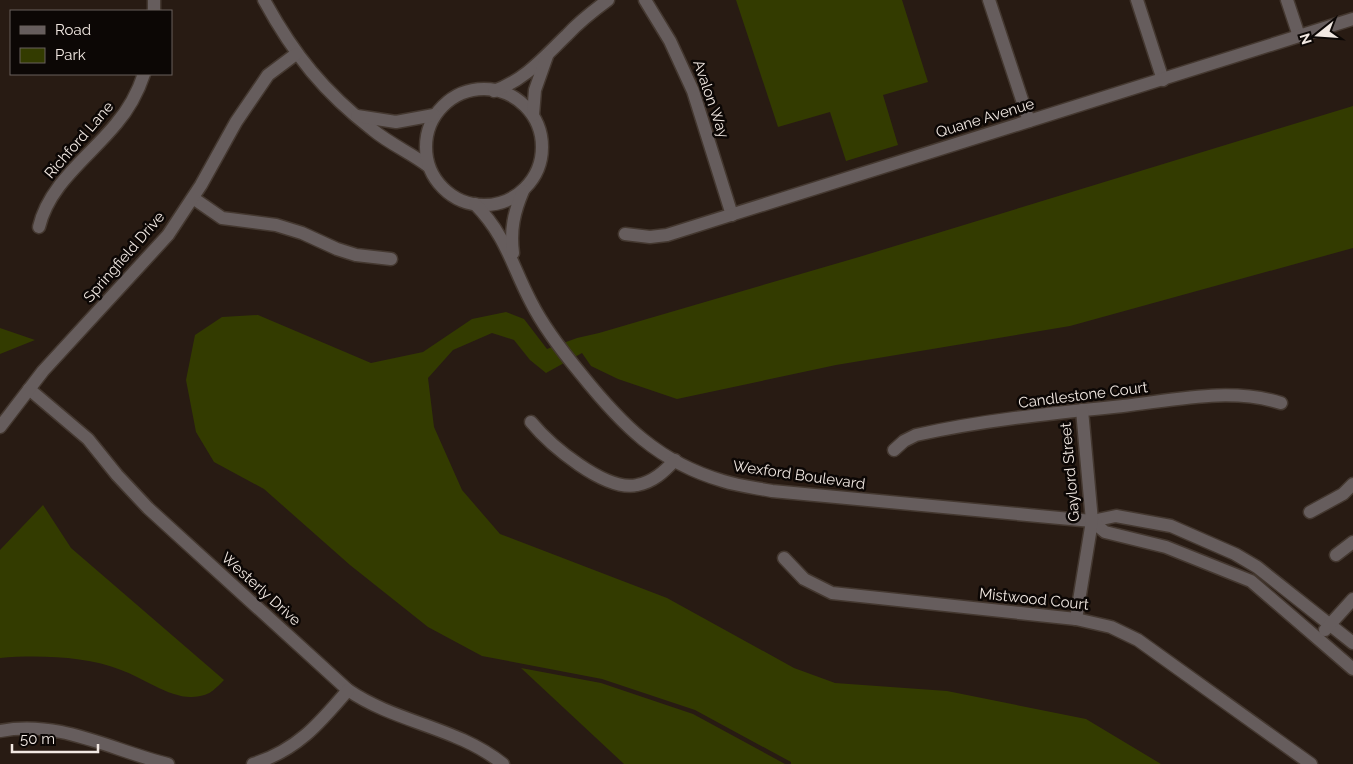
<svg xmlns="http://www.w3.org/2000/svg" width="1353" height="764" viewBox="0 0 1353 764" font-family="Raleway,sans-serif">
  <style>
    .green { fill: #333b00 }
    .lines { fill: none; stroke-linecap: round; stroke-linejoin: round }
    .minor-casing { stroke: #443830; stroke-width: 15 }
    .minor { stroke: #665d5d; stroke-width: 12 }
    .labels { text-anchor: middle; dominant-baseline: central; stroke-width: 5; stroke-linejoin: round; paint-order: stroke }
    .street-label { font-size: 15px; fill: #f1e8e2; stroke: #0c0705 }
  </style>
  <rect width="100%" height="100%" fill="#281b13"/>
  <!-- green -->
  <g class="green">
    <polygon points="736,0 902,0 928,82 883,95 898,145 846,161 830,112 778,127"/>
    <polygon points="1353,106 1353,248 1070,326 836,365 677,399 618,379 591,366 582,353 546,373 530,360 514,340 492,333 453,350 428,378 434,427 462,490 500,534 667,598 794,668 835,683 947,691 1086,719 1161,764 791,764 791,762 695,710 602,679 482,656 428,627 350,565 264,489 214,462 196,432 186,380 195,335 222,317 258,315 371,363 423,352 472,319 506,312 524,319 547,349 577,338 599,333 859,257"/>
    <polygon points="0,328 35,340 0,354"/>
    <path d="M43,505L71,548L224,680C212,692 209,696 192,697C170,698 141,677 121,670C86,656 37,655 0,658V550Z"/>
    <polygon points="521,668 601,683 693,714 785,764 624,764"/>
  </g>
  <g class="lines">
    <!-- minor casing -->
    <g class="minor-casing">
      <g id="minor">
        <path d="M264,0C294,55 324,92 373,130C390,144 411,153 428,166"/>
        <polyline points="645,0 670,41 693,91 732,215"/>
        <polyline points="989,0 1029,121"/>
        <polyline points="1137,0 1163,80"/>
        <polyline points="1287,0 1299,36"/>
        <polyline points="154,11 154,0"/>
        <circle cx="484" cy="147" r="58"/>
        <path d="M494,91C525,80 544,57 567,35C579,22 593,11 608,0"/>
        <polyline points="533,115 535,90 547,56"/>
        <polyline points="357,116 396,122 434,115"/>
        <polyline points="193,198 222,218 276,225 302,233 337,249 356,255 391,259"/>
        <path d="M475,204C507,237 511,264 531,302C544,328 562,351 581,374C622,425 658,462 723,481C739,486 756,488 772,491L1092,521L1116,516L1171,526L1235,554L1257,567L1353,643"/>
        <path d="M39,227C49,184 89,157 116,124C129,109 138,92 144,74"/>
        <polyline points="625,234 650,237 667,235 1353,19"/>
        <path d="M513,253C510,230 514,212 523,191"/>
        <path d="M29,389L88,439L117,475L148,508L348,690C396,723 457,727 503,764"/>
        <path d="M531,422C550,445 605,492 637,485C653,482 664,472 675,460"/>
        <polyline points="0,427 43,371 168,235 201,185 236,122 268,75 296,54"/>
        <path d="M894,450L904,441L916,435C983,420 1054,413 1123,406C1175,400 1230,387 1281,403"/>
        <polyline points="1310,512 1343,494 1353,484"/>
        <polyline points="1092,521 1105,532 1166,547 1251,581 1353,669"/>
        <polyline points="1336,555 1353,542"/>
        <polyline points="784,558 804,579 832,593 1076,619 1111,627 1138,640 1311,764"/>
        <polyline points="1076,619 1092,521 1082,410"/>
        <polyline points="1325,630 1353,599"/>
        <path d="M0,731C59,719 113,751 168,764"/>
        <path d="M253,764C297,750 319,724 348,690"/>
      </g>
    </g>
    <!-- minor -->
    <use href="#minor" class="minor"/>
  </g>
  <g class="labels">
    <!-- street labels -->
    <g class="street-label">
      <text transform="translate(711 99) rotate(71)">Avalon Way</text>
      <text transform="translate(985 118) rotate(-17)">Quane Avenue</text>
      <text transform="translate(79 140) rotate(-49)">Richford Lane</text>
      <text transform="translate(124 257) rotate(-49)">Springfield Drive</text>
      <text transform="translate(1083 395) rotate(-7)">Candlestone Court</text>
      <text transform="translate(1070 472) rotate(-95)">Gaylord Street</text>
      <text transform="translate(799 475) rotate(8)">Wexford Boulevard</text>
      <text transform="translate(261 589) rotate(42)">Westerly Drive</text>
      <text transform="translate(1034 599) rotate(6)">Mistwood Court</text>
    </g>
  </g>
  <!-- legend -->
  <rect x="10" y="10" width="162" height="65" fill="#0c0705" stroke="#68615d"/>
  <rect x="20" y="26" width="25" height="8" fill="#665d5d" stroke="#68615d"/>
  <text x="55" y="35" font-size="15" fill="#f1e8e2">Road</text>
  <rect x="20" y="48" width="25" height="15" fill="#333b00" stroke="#68615d"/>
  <text x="55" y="60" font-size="15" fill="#f1e8e2">Park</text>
  <!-- north arrow -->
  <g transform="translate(1318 35) rotate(253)" stroke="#0c0705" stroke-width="4" paint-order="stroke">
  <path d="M0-4L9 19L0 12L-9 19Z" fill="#f1e8e2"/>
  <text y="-8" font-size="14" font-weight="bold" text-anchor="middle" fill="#f1e8e2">N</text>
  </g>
  <!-- scale -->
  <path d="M12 744v8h86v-8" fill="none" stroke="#f1e8e2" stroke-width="2.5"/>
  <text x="20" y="744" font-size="15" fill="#f1e8e2" stroke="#0c0705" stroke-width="4" paint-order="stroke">50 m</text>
</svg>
